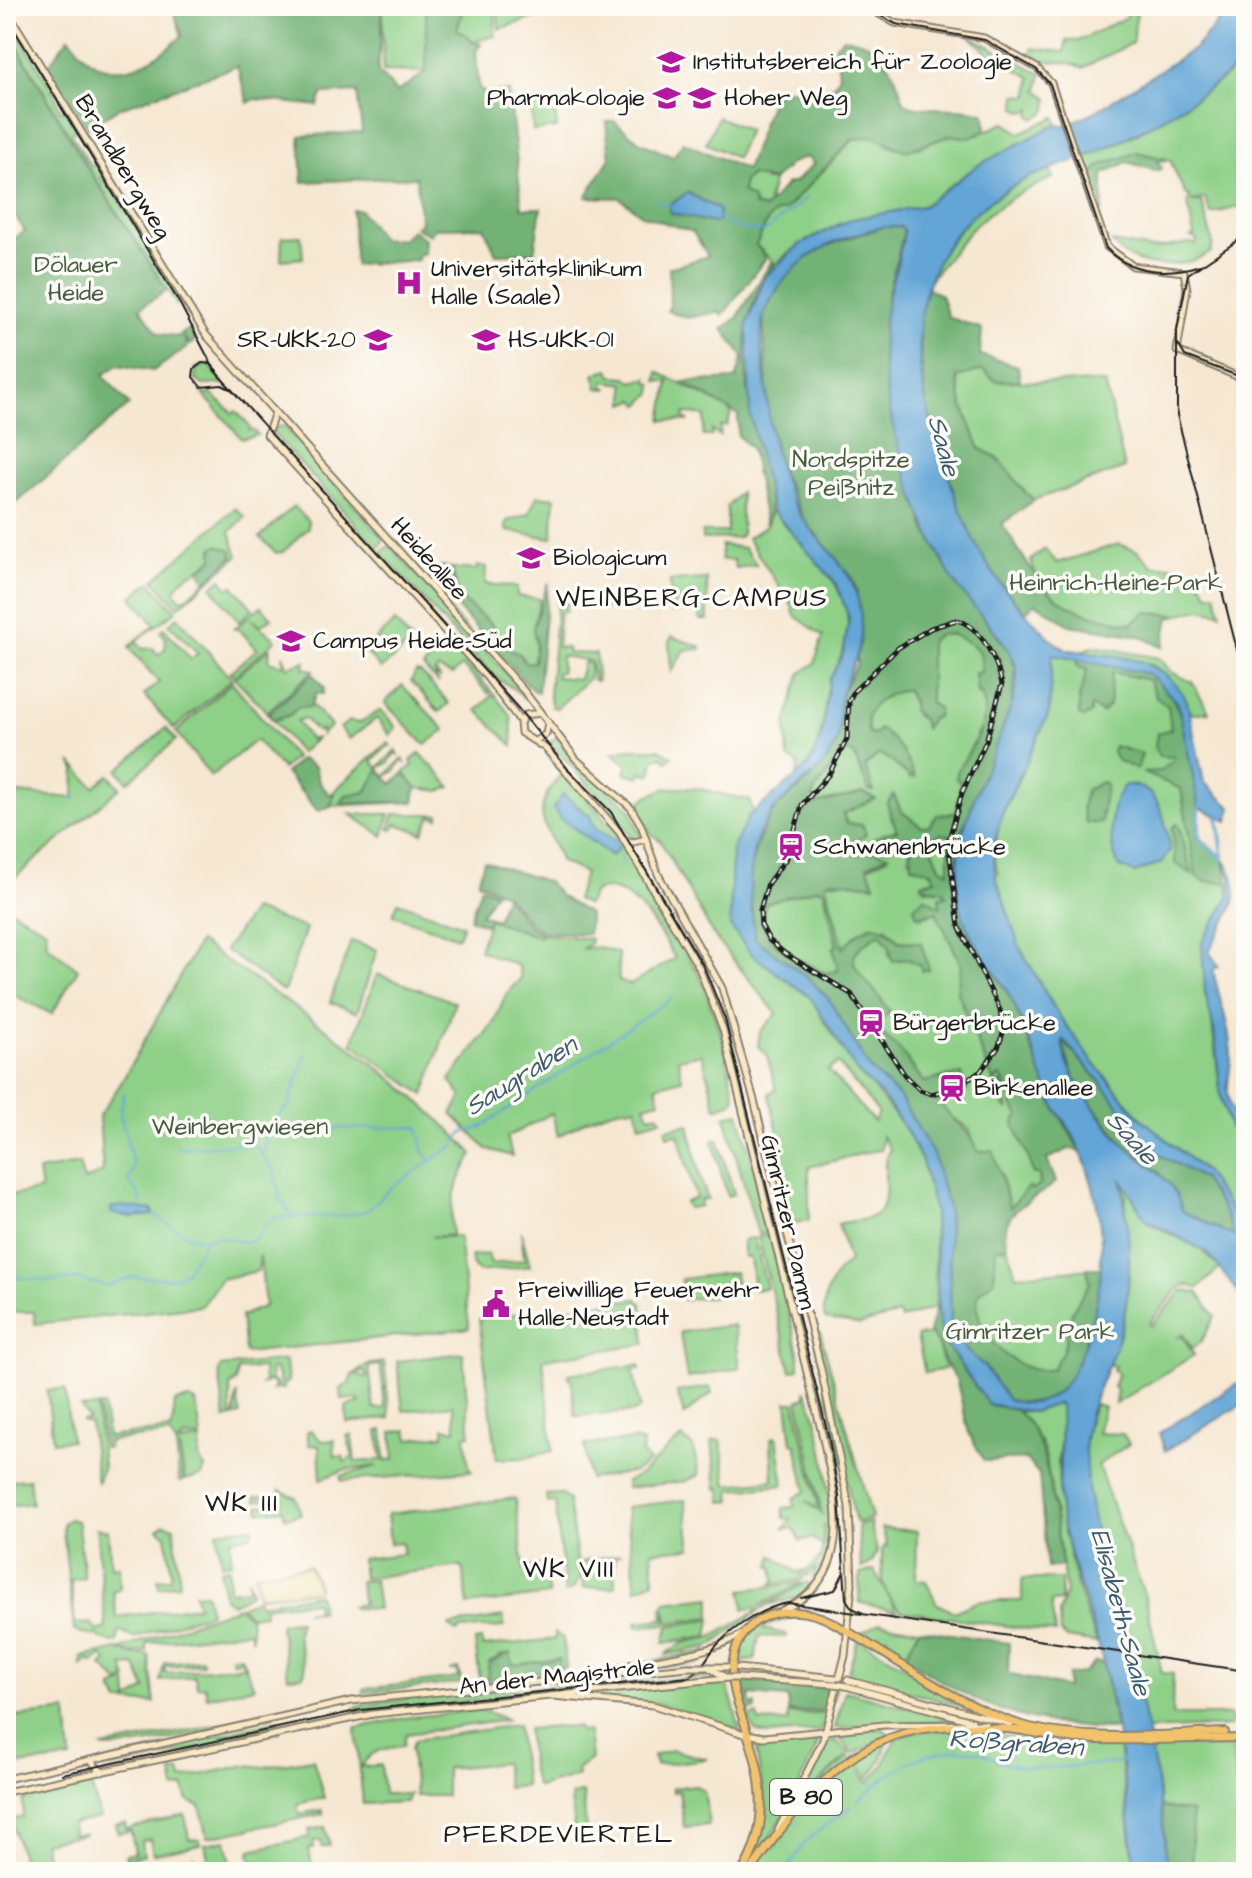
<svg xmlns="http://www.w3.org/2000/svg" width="1252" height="1878" viewBox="0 0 1252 1878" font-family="'Architects Daughter',sans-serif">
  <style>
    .green { fill: #8ed087; stroke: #557652; stroke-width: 2; fill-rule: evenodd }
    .forest { fill: #72b274; stroke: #476748; stroke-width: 2; fill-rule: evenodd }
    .sand { fill: #eeda9e; stroke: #857b5d; stroke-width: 2 }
    .water { fill: #62a5d6; stroke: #3f6079; stroke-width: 2; fill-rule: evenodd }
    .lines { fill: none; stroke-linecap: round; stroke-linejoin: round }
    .stream { stroke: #62a5d6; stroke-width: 2 }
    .canal { stroke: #62a5d6; stroke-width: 4 }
    .secondary-casing { stroke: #898276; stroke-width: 9 }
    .primary-casing { stroke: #898276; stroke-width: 10 }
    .trunk-casing { stroke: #898276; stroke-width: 11 }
    .secondary { stroke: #fae7c3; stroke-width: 5 }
    .primary { stroke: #f2c36a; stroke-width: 6 }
    .trunk { stroke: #f2c36a; stroke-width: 7 }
    .tram { stroke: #1c1c1c; stroke-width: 2 }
    .rail-casing { stroke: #1c1c1c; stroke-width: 5 }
    .rail { stroke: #fdfcf7; stroke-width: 2; stroke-dasharray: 6; stroke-linecap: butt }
    .secondary-bridge-casing { stroke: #898276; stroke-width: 9; stroke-linecap: butt }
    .secondary-bridge { stroke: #fae7c3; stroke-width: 5 }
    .labels { text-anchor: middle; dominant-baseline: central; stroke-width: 7; stroke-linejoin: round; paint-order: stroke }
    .shield { fill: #fdfcf7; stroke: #605f5e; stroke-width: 2 }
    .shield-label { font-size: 22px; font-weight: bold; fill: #1c1c1c }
    .poi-label { font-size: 24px; fill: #1c1c1c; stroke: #fdfcf7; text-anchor: start }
    .street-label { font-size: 24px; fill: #1c1c1c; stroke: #fdfcf7 }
    .park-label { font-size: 24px; fill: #445b41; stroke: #fdfcf7 }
    .water-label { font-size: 26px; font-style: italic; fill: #3c5a70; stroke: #fdfcf7 }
    .neighbourhood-label { font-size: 26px; letter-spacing: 2px; fill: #1c1c1c; stroke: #fdfcf7 }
  </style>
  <rect width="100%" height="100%" fill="#fdfcf7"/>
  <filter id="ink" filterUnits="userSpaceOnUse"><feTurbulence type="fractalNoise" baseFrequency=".0125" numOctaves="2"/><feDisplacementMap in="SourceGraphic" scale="16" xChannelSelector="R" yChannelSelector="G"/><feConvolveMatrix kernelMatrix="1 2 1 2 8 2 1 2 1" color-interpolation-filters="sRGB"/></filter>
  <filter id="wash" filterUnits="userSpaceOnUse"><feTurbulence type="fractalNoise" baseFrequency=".006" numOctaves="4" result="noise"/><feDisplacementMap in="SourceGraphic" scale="32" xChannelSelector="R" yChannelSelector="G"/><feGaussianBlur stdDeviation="1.8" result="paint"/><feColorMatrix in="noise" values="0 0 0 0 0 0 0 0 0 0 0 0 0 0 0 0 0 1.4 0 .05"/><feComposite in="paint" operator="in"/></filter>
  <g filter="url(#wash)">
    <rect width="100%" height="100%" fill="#f6e7d1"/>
    <!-- green -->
    <g class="green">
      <polygon points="383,6 426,6 426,72 383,71"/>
      <polygon points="464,6 495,6 495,36 472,42 457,30"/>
      <polygon points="497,6 552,6 552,12 499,29"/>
      <path d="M1127,6H1138L1132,43L1083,68C1063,57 1050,66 1028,57L1033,48L1064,52L1067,40L1078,41L1127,17Z"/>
      <polygon points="6,13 54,93 60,111 64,110 77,129 71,133 89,163 92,166 97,163 103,174 100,177 112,189 178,295 177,305 85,162 6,27"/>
      <polygon points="970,36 1042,74 1038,90 1048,98 1047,111 1034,119 1030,115 1032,109 1025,112 1016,108 1016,95 1029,96 1031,77 1002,62 998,73 997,62"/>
      <path d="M1246,59V205L1211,214L1205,198L1191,202H1202L1213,244L1211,252C1185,270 1131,272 1112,242L1153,249L1191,243L1196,245L1197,240L1191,237L1194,236L1188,203L1190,196L1185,194L1170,160L1139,155L1087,174L1082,159C1142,134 1198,102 1246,59Z"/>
      <polygon points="554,105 557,128 533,131 531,107"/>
      <polygon points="718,117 748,130 736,158 706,143"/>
      <path d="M1055,117L1057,125L978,165L923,206L841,223L800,244L775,264L756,245C765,229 765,213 785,210L853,140L872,135L896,148H918L951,135L968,138L1005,123L1020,133Z"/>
      <path d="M1049,170L1054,177L1018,194L988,214L971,229L924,287C945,239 994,180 1049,170Z"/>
      <polygon points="755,173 765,181 773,181 768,202 772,202 764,209 754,206 752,199 742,192 744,181"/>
      <polygon points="301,236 303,258 281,260 282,237"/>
      <polygon points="209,364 223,384 203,385 195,379 196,368"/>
      <polygon points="609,370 612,376 627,377 632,382 648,378 648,383 653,384 652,393 640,405 635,400 625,404 625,384 604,381 604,386 609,389 598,388 594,374"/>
      <path d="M983,370L996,381L1105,383L1125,468L1034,500C1007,479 1013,463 980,449L962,404L957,376Z"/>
      <polygon points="658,372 728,408 731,413 727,426 721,426 720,436 712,430 712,436 703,436 705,416 685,413 684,418 689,421 662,420 669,382 657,381"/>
      <polygon points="203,394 211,394 233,413 236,411 250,427 249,431 253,430 258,435 242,439"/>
      <polygon points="284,426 384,539 378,549 272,432 276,427"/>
      <polygon points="740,492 742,534 738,538 702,539 702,532 727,532 727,507"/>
      <polygon points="537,496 555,498 552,538 506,531 507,521 529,514"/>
      <polygon points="294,506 308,521 308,528 283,552 276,553 260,537"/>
      <path d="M235,508L245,517L230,532L238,556L178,607L154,580ZM232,557L188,597L180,599L175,592C182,572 201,572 213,558Z"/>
      <path d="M772,510C800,548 856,583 847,637C843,657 830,673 827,694C822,725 822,755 796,777L799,764L788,758L786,725L800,674L815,663L823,636L795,616L791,604L747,538L766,526Z"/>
      <path d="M1119,544L1138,551L1152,566C1186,566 1192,563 1208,594L1216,593L1221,613L1199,609L1178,615L1146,612L1132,624C1091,616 1042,608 1031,560L1045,549L1057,563Z"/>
      <path d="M390,545L527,696L524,698C513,685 500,683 488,671L381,553Z"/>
      <polygon points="721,545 744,548 757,565 735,568 734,560 721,560"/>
      <polygon points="477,566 486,567 485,584 517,587 517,596 540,599 533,629 536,643 534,663 525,663 520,654 507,649 491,624 458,597 452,568 476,570"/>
      <polygon points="221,579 228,588 233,586 253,609 239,622 212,587"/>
      <polygon points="707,579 708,620 700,620 699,610 671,612 670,581"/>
      <polygon points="150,582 176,611 128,647 155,625 132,597"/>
      <polygon points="627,593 634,593 634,603 628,610 557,603 557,598 619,603"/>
      <polygon points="261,606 272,618 261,625 251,619 276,640 234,676 230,672 257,649 239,629 234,629"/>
      <polygon points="557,606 566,607 566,612 560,612 557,647 567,648 568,653 596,654 597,681 593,680 591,661 561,656 561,672 556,672 556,677 579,679 584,661 590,664 589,678 557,708 552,707 549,694"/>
      <polygon points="178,617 232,679 174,729 144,695 159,682 129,648 137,642 143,649 153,648 158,655 165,649 166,638 161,632 164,628 191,659 198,653 169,624"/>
      <polygon points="395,622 412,642 381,669 364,650"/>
      <path d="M938,634C955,634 974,639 982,654L981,674H975L984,701V722L966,757L956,813L938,815L929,826L921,827L901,811L894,796L889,812L897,830L872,840L904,841V837L930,840L938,834L950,835V872L940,867L931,845L910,846L909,858L932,872L935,879L926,881L925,889L944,891L946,896L940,908L932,903L922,917L936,912C943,923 961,958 962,970C962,979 956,987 958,995C970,1024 982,1054 994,1083L1000,1076L1019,1115L1033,1174H1039L1040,1185L1033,1191L1028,1188L1010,1209L1001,1175L978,1152L969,1129L946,1113L939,1102L967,1090L947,1076L924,1082L900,1050L879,1031L880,1020L890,1011C884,1005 880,997 874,991C848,961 843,957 880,933L890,947L889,956L915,961L929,969L912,944L899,941L886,927L843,949L825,882H839L887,858L871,851L856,855L848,849L856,842L843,814L874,799L864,793L815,804L813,793L845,752L854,754L860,771L879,754L901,765L910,778C909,758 900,747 886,734H869C861,706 882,696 906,688L916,716L922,719L925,727L930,703V641Z"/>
      <polygon points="672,637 699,646 701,646 701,649 685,650 671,672 669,642"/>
      <polygon points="448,643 492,692 489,694 462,666 452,675 438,669 435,672 441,679 435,675 438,683 423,667 435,656 433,651 437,654"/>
      <path d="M1094,646L1159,658L1173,673L1192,682L1209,712L1191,714C1167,654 1136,660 1080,652Z"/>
      <polygon points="270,648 269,661 283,665 283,655 288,667 305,661 304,668 314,670 267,712 235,678"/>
      <polygon points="1055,654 1149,674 1178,703 1199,807 1199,838 1223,858 1230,896 1202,943 1221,1098 1246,1157 1246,1232 1204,1171 1141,1118 1096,1066 1056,1011 1020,948 995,875 998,874 994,857 999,822 1049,713 1051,658"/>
      <polygon points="416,672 421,673 449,703 439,712 411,681"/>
      <polygon points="232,682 295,758 282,769 256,740 211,776 176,732"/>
      <polygon points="402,685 445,730 425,745 385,703"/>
      <polygon points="494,694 511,716 513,746 477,710"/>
      <polygon points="313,706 331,726 321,735 321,729 317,732 304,718 297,721 310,740 317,738 300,753 273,720 290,715 298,707"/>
      <polygon points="381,710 396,727 390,735 377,718 349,739 340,728 349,721 359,723"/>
      <polygon points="166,728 176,740 128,782 118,770"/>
      <path d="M556,737L576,763L630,808L642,839L634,841C611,803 577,776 550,742Z"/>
      <polygon points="388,742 391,747 389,745 372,761 378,768 396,750 398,755 395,753 389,763 378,768 385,776 403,758 405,763 402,761 395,771 385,776 391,784 413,765 411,761 420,753 451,787 440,791 416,788 414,802 331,806 333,792"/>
      <polygon points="629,749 659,749 672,756 667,761 662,756 654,760 651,775 641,772 639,777 625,773 628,765 612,753"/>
      <path d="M545,751L619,835L702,980L723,1040L735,1097L732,1102L716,1108L702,1054L678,1059L682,1079L656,1086L660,1101L645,1105L649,1116L658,1114L662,1119L640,1125L636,1107C607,1107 583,1122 558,1136L552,1113L507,1137L512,1156L487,1149L452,1114L462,1097L450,1080L494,1022L506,994L521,978L518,966L479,950L489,919L539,937L542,934L591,939L590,944L581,949L599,947L618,953L619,981L630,985L675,958C661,934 628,875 594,892L587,905L576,899L585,873L561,862C544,820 529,813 561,774Z"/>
      <polygon points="71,762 94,787 109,775 120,788 6,885 6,792 74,798 75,770"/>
      <path d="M667,788H696L749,800L753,812L732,850L751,954L810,997L843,1050L906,1130L922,1161L934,1210L936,1307L901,1319L899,1314L859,1325L825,1319C820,1298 833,1275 849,1261L838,1224C848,1221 861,1221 869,1218C899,1208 876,1163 890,1150L882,1136L881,1149L809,1167V1220L792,1224L776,1148L781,1145L769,1093L776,1090L767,1055L758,1046L760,1032L777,1014L714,936L660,840L651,834L637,806L647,796ZM838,1063L878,1112L874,1122L828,1070Z"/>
      <polygon points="350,814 390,814 383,836"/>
      <polygon points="394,814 439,814 439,818 431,816 423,833 396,824 393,830 389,829"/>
      <path d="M819,888L824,891L837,946L833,948L838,971L825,973C797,959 750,942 766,902Z"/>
      <polygon points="398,902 463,925 458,937 393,915"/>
      <polygon points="6,907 46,930 47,945 78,969 52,1014 6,991"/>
      <polygon points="253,910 306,928 284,992 225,950"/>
      <polygon points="351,941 377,950 357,1013 330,1002"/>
      <path d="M199,942C293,1007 395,1069 473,1154C456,1182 449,1202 452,1235L431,1237H459L469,1328L245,1353L241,1316L265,1306L260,1255L258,1271L221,1279L201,1306L35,1324L34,1312H6V1186L9,1196L41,1190L38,1171L79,1164L84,1181L103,1172L99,1116L121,1083Z"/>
      <polygon points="377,974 455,1002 424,1095 352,1043"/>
      <polygon points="739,1113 771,1230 758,1234 725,1116"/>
      <polygon points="689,1124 701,1181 708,1199 700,1200 701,1206 688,1208 685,1202 696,1198 695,1194 678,1134 667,1136 666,1129"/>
      <polygon points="718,1139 734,1194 727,1196 713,1140"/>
      <path d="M1121,1178L1149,1223L1201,1249L1220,1268L1198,1288L1186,1285L1178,1289L1149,1323L1151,1326L1182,1291L1197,1292L1215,1316L1201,1342L1192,1348L1183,1334L1176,1338L1182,1336L1194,1355L1115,1404L1117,1389L1113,1387L1118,1373L1113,1371L1115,1366L1107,1364C1130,1310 1125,1252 1126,1194Z"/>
      <polygon points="521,1231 530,1266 479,1272 473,1266 471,1256 488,1254 491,1264 524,1260"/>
      <polygon points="771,1233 799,1357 799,1369 791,1371 758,1237"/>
      <polygon points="1004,1236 1016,1275 1103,1268 1066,1388 984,1366 956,1256"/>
      <polygon points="754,1238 767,1288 754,1290 750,1258 744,1258 742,1241"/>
      <polygon points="735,1272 737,1293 683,1300 681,1279"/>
      <polygon points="637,1299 642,1304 645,1344 543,1359 553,1451 524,1458 497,1459 479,1319"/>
      <polygon points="734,1325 740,1368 687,1378 680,1332"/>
      <polygon points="820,1332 872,1518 856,1523 814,1333"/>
      <polygon points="930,1334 936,1340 945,1369 925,1373 917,1336"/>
      <polygon points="463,1353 470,1435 465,1436 469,1468 472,1471 341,1481 341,1476 377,1466 344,1470 321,1479 319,1446 309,1445 307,1431 311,1430 321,1441 334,1440 335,1457 343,1456 344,1462 353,1457 347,1436 352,1435 355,1462 382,1460 378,1431 383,1430 385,1461 394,1459 392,1432 407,1430 409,1439 444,1435 444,1428 456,1430 453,1405 403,1411 397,1361"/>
      <polygon points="286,1360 288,1382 284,1383 284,1389 280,1389 279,1377 274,1369 270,1369 271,1381 276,1383 277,1389 272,1390 275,1384 269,1381 260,1385 264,1382 263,1368 238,1370 236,1382 230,1385 231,1416 234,1416 237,1393 240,1415 225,1419 219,1371 221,1367"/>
      <polygon points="384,1362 387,1387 383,1387 380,1365 369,1366 374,1409 385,1408 383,1389 387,1389 390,1418 347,1423 346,1407 360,1402 356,1398 342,1400 341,1389 350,1382 353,1374 367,1377 365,1371 356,1373 366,1365"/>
      <polygon points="639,1365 640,1369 633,1370 640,1408 634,1412 575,1416 572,1381 567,1374"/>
      <polygon points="710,1387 712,1393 684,1415 677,1392"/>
      <polygon points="65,1389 71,1440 53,1442 47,1390"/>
      <path d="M805,1390C822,1418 836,1522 830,1555C828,1565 823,1574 816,1582L812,1579L817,1567L808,1576L800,1571L808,1570L820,1558L821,1561L824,1524L823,1546L812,1538L800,1541L794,1528L784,1529L791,1519L784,1518L783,1508L794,1507V1498L806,1491L796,1444L792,1443L787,1402H795L819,1509L805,1500L822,1514L798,1400L806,1397Z"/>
      <polygon points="189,1399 196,1402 201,1437 183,1438 179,1443 201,1439 199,1458 205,1468 202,1476 185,1480 179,1447 183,1481 179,1482 176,1444 169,1434 108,1441 108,1448 104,1448 98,1406 103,1406 107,1437 172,1429 175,1402"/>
      <path d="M1059,1403C1067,1417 1058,1446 1058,1463C1058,1524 1075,1587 1097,1643L1067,1638L1060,1633L1059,1613L1066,1592L1046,1457L1040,1441L1017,1411L1033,1412Z"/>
      <path d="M1095,1404L1104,1407L1097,1433L1123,1434L1129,1444L1098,1465L1145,1597L1162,1673L1173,1674L1172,1715H1230L1231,1726L1145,1730C1138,1699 1133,1668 1124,1639C1104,1571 1064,1473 1095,1404Z"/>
      <polygon points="81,1407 96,1407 103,1466 97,1484 90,1424 81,1421 89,1420"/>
      <polygon points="777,1437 784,1485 731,1490 732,1501 722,1502 721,1488 717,1489 712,1441 721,1440 727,1485 773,1480 771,1438"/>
      <path d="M683,1438L693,1447L699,1475L686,1481L627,1488L626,1482C651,1472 661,1449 683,1438Z"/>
      <polygon points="634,1440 643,1443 642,1452 649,1462 634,1472 589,1479 585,1445"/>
      <polygon points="29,1479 32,1503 6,1506 6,1490 14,1480"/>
      <polygon points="280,1490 296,1497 301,1514 285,1517 283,1509 259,1512 258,1506 282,1504 282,1498 256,1501 255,1497 280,1495"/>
      <polygon points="561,1494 568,1500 580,1579 572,1590 565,1592 555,1502 547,1503 546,1495"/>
      <polygon points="515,1498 524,1568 543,1565 549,1595 468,1605 462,1566 363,1578 361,1559 404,1554 402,1543 390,1544 387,1514"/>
      <polygon points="685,1500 691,1548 652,1551 654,1581 636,1589 626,1507"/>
      <polygon points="69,1519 77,1521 78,1525 84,1578 71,1580 75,1624 91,1623 97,1631 106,1628 96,1528 108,1530 111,1567 119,1566 120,1588 113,1591 117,1617 198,1606 194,1594 206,1593 210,1613 133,1638 119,1631 117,1643 101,1639 97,1633 94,1636 74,1631 63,1530 63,1523"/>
      <polygon points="870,1522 877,1551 872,1563 861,1568 858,1525"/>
      <polygon points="164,1524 174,1527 180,1584 159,1587 158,1579 170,1578 172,1573 166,1535 158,1529"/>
      <polygon points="253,1527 252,1535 230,1539 232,1562 221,1564 217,1531"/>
      <path d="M882,1528L917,1531L916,1580L926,1581L937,1604L954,1612L979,1601H1022V1579H1061V1601L1051,1602L1055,1633L901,1611C878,1590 882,1574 882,1548L887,1546Z"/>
      <polygon points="621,1554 615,1557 615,1587 583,1588 581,1562"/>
      <polygon points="773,1555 804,1577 802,1580 772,1584 775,1581 773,1567 770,1567"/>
      <polygon points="229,1568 229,1591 248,1589 248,1578 252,1592 232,1604 224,1599 220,1570"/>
      <polygon points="874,1570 897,1612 859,1602 860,1574"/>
      <polygon points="374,1580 378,1609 353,1608 351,1606 363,1604 359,1581"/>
      <polygon points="807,1582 814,1588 800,1597 767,1605 711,1646 665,1655 682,1643 712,1637"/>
      <polygon points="802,1583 756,1608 744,1609 742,1590"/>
      <polygon points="318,1594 321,1611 305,1612 317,1610 314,1601 264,1607 264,1614 252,1616 240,1607 258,1598 260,1604"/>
      <polygon points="711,1597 711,1617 669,1623 665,1608 666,1624 637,1627 636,1622 663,1619 662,1608 666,1602"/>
      <path d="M238,1607L250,1617L252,1640L249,1631L147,1643V1651C138,1652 130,1655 121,1649Z"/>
      <path d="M782,1614H805L765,1626L763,1629L787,1634V1637L759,1636L755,1660L736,1662C742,1636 758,1623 782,1614Z"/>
      <polygon points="503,1617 504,1627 461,1629 456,1632 449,1626"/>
      <polygon points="711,1619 708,1636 664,1643 668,1626"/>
      <polygon points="299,1621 297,1635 305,1671 302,1676 288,1677 280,1628 281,1623"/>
      <polygon points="879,1623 919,1629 905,1657 863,1632"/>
      <polygon points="555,1633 563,1638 566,1668 560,1669 558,1659 513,1665 510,1653 501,1655 489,1663 487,1680 480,1681 475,1641 481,1640 483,1647 555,1639"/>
      <polygon points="858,1639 988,1713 847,1676"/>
      <polygon points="117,1649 130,1655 149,1655 155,1703 119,1702 112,1688 127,1682 128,1700 146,1689 135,1665 123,1666 127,1679 119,1683 102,1666 107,1661 102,1655 93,1663 89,1660 81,1666 82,1657"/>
      <polygon points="707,1651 698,1663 613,1673 623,1667"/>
      <polygon points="231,1656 241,1656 254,1687 207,1697 205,1686 197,1687 195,1676 160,1681 164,1663 202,1659 203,1664 165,1666 165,1673 243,1666 242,1660 232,1661"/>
      <polygon points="458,1669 462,1683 364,1693 363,1689 458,1678 457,1670 449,1671"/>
      <polygon points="693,1670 582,1683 582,1686 684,1679 698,1674 708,1677 574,1688 360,1715 352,1712 359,1711 358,1707 354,1708 361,1705 431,1695 536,1688"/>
      <polygon points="709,1682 727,1683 740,1730 655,1703 568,1697"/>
      <polygon points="845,1691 955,1720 835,1728"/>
      <path d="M482,1710L508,1720L406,1734L403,1746C383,1749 372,1749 361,1767L381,1765L384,1794H409L406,1802L363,1804L356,1728L410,1717Z"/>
      <polygon points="67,1711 71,1759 8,1766 6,1718"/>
      <path d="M276,1714C262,1722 115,1753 103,1747Z"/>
      <polygon points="788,1714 829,1714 819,1731 768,1735 755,1731 747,1717 757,1715 759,1722 788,1722"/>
      <polygon points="278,1721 280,1732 111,1768 101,1767 99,1763"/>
      <polygon points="517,1725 525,1786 507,1788 504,1763 446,1768 446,1796 415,1796 411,1748 415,1740"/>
      <path d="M576,1726L582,1732L588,1731L591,1759L577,1769L578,1776L537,1787C532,1780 528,1740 527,1729Z"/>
      <polygon points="883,1728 890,1736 852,1754 836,1733"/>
      <polygon points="958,1729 1039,1741 1119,1746 1135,1872 751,1872 803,1798 849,1757 868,1783 883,1766 896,1738 916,1731"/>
      <polygon points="835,1740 849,1754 801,1799 825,1743"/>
      <polygon points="888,1740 881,1761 868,1778 854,1758"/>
      <polygon points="819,1741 792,1803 750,1869 765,1808 756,1749"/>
      <polygon points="1232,1743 1235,1778 1246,1791 1246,1872 1192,1872 1192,1812 1159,1807 1148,1745"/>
      <polygon points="672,1750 707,1759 656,1765 653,1756"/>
      <polygon points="313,1759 324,1798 297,1804 299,1814 322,1810 323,1814 208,1837 200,1806 188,1801 184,1787 175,1789 172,1772 180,1771 182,1779 246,1765 264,1767"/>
      <polygon points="91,1784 100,1818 71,1824 73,1834 85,1834 43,1842 49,1872 26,1872 11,1820 23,1817 23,1800"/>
      <polygon points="695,1785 704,1791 709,1825 684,1827 679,1791 673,1792 672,1788"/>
      <polygon points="583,1792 586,1829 574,1831 571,1796"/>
      <polygon points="185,1815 189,1839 200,1840 201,1844 153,1854 150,1839 141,1841 144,1855 126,1859 125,1855 135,1853 131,1831 118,1833 116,1825 125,1823 126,1829"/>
      <polygon points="325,1827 330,1845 322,1847 321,1840 313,1841 314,1848 309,1849 313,1872 281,1872 279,1865 271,1867 272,1872 253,1872 250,1850 310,1837 309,1830"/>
      <polygon points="226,1840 233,1872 211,1872 205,1844"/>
      <polygon points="194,1857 196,1872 135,1871 188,1861"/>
    </g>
    <!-- forest -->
    <g class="forest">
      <path d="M172,6H383L378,72L397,92L426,72V6H464L457,30L469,37L472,42L481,44L476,51L479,88L486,94L509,91L522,208H541L534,253L496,254L484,227L435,228L430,235L415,227L421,222L416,177L303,182L300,136L362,132L357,92L322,94L318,106L255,99L248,103L237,66L117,109L88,128L48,66L69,37C76,45 83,56 91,61C122,83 159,57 182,36Z"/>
      <polygon points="6,27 84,162 167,290 140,308 158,333 177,337 189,329 195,340 190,345 182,334 188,347 153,371 118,365 103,375 129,405 6,512 6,244 25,231 6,202"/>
      <path d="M843,38C881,39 895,70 904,103C923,113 958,104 985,114L986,130L968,138L951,135L906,151L872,136L852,140L785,210C765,213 765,229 756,245L766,258L723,315L718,312L688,318L667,311L670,306L669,268L708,256L693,232L642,215L620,198L586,197L610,158L606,122L614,121L640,142L673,157L683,142L746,170L775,90L831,87C846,77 835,62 834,47ZM806,157L814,163L795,182L787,184L764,209L754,206L753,199L742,192L744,181L751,175L773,181L791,163ZM688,193L718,209L719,220C703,227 685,212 673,202Z"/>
      <polygon points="1137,152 1170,160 1157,161 1162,168 1158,171 1127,162 1103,174 1103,210 1099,213 1100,196 1092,182 1093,173 1101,165"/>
      <polygon points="352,210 360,210 381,239 402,239 412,230 425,239 424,254 418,255 418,260 355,265"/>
      <path d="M883,227H901L904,231L888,293L883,331V363L898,440L925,527L953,580L1009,651L1016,669L1011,707L963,828L953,879L969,934L1013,1001L1052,1101L1081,1153L1071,1148L1047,1159L1056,1182C1037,1200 996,1208 1007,1247L996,1248L994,1281L980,1291C964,1325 1017,1380 1052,1369L1063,1351L1072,1311L1090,1283L1087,1268H1103C1097,1300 1087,1362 1066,1387C1052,1404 1026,1405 1008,1400L984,1366L966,1350L951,1324L948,1208L933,1154L899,1096L870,1069L828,998L807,977L755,940L748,887L756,846L774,809L812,778L837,741L842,692L857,664V591L851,576L804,520L779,466L768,415L763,314L786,273L797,264L829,245ZM952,634C973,646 985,646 981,673H975L977,694H981C993,721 971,749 957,771L956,779L961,782L956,813L937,815L929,826H921L901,811L894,795L887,804L897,830L875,837L871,844L876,848L889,849L902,844L905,837L930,840L939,834L949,835V872L940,867L931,845L911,843L912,866L932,872L935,879L922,883V886L944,891L946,896L939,897L940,907L924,897L914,907L917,916L936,912L961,964L957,991L1004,1107L1008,1109L1001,1083L996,1085L994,1080L1000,1076C1011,1088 1009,1107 1019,1115L1014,1123C1018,1140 1029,1150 1033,1174H1039L1040,1185L1033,1190L1028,1187L1010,1208L993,1150L978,1152C966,1120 953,1126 940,1102L967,1090L962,1074L923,1082L900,1050L879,1031L880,1020L890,1012C884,1005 880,997 875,991C849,962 843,957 880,933L890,947L892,961L908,959L921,966L922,971L929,969L921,943L899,941C875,914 863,927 843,948L825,883L832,880L875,885L867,866L889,855L868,850L857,855L850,852L848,845L866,835L863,825L846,823L843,814L875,799L864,793L815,804L813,793L845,752L854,754L869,790L874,791L865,766L879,754C893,759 904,776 915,778C908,759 898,740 879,729L875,735L869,734C861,706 882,696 906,689L913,701L912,710L922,719L925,728L931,719L937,717L938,708L930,703V641L938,635ZM819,888L824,891L837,946L833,948L838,971L825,973C798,959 750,942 766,903Z"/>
      <path d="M771,262L775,264C725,325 751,404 764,473C768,493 773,507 766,526L751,448L738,436V415L683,382L736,379L743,357L723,329L737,318Z"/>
      <path d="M924,287L941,295L948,317L982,329L980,355L1018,366L1020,381H996L983,370L957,377L962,404L980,449C1013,463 1007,479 1034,500L1002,524C1047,593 1047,608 1132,624L1146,612L1178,615L1169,618L1163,648L1140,636L1070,625L1035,603L1026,612C952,541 906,388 924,287Z"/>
      <polygon points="218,545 232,550 232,557 206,581 199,571 213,559 213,548"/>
      <polygon points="441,566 452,568 458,597 491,624 507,649 520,654 525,663 534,662 536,643 533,629 548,582 538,692 532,690 435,583"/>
      <path d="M1076,659C1095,663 1133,666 1149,674C1192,698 1199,794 1199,838L1223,858L1228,883L1203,881L1196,876L1181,789L1142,772L1160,771L1174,760V757L1159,756L1155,747L1157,733L1171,729L1168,706L1156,697L1149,680L1112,672L1109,705L1102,713L1091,706V713L1084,718L1079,715V698L1087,670L1078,667Z"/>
      <polygon points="313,674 324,688 323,694 316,693 311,707 298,707 290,715 273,720 268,714"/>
      <polygon points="1114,746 1142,754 1137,769 1118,761 1112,752"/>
      <polygon points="301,759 315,767 319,782 329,794 334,794 331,806 318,811 285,773"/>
      <polygon points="379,769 392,784 404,773 416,788 414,802 341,803 346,795 366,792"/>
      <polygon points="1102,782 1106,784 1101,823 1086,823 1082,808 1086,790"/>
      <polygon points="1176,824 1179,827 1192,874 1175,864 1172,828"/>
      <polygon points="484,861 548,882 560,896 589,914 588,934 543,932 533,926 507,895 478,882"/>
      <polygon points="481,887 495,892 481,914 497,919 505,896 531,928 542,934 539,937 489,919 487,925 470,919"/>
      <polygon points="1062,1040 1099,1080 1154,1152 1185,1167 1204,1181 1223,1209 1235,1237 1182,1211 1160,1173 1124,1144 1094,1107 1073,1076"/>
      <path d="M936,1307L945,1343L988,1404C997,1408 1011,1406 1018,1412C1054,1442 1052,1520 1063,1566L1047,1568L1039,1474L1026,1459L984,1461L969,1433L956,1378C942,1365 942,1345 929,1332Z"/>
      <path d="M919,1629L1009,1643L1008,1674L1067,1688L1068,1675L1084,1673L1095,1662L1103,1663L1116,1729C1028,1727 976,1707 905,1657Z"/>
      <polygon points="510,1653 513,1665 559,1659 560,1669 487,1680 489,1663"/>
      <polygon points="755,1681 836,1689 830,1711 788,1712 788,1698 750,1695 750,1704 756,1704 756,1709 745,1712 738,1683"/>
      <polygon points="1159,1807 1192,1812 1192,1872 1167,1872"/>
    </g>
    <!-- sand -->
    <polygon class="sand" points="309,1566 318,1586 316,1591 258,1596 255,1573"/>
    <!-- water -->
    <g class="water">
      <path d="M1232,6H1246V59C1202,99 1151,127 1097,152C1073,163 1047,168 1024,180C919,234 901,327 935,434C967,534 979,572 1057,644L1065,649C1115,658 1160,652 1187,701L1204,782L1231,807L1228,821L1199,807L1178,703L1149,674L1052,655L1049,713L1002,813L994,846L995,875L1020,948L1056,1011L1096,1066L1141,1118L1204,1171L1246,1232V1303L1208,1253L1145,1219L1121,1178C1130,1228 1134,1284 1120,1334C1109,1372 1083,1410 1085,1450C1087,1517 1105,1575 1124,1639C1144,1703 1165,1806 1167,1872H1135C1127,1799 1119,1725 1101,1654C1089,1608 1070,1565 1061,1518C1056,1495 1064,1412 1059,1403L1033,1412L988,1404L945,1343L939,1327L934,1210L922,1161L906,1130L883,1097L857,1072L810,997L751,954L730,926L732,850L749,816L810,765L822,733L829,680L843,654L849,618L836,584L772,510L750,414L747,325L765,277L800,244L852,219L923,206L978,165L1051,127L1069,124L1096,111L1195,48ZM883,227H901L904,231C901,261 887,289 884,320C875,398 913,509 951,577C965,601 1012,644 1016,667C1020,693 1006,719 997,742C975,796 949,847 960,905C967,943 997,968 1013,1002C1029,1034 1038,1068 1051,1100C1056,1112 1066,1122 1072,1133C1111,1209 1110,1290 1075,1367C1062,1396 1040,1409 1008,1400L984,1366L966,1350L951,1324L948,1208L933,1154L899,1096L870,1069L828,998L807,977L755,939C749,897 743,841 777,807C797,786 826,771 837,741C842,726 837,707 842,692C848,672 859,658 861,636C865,562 819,555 792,500C776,466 769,427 766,389C764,366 759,339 763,316C765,309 770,301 774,295C797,254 839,237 883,227ZM1063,1040L1099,1080L1154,1152L1202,1178L1223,1209L1235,1237L1182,1211C1176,1179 1148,1166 1126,1146C1106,1127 1059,1065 1063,1040Z"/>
      <polygon points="688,193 718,209 719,220 714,223 670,213 669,205"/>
      <path d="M1125,785C1161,783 1166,823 1170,850L1161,863L1135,873L1119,867C1108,845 1107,804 1125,785Z"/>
      <polygon points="563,794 590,816 595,828 618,842 619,849 611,856 560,818 553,808"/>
      <path d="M1223,858C1252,896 1225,916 1209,952L1219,966L1213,970C1219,999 1230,1025 1231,1056C1231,1068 1227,1081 1228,1093C1230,1118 1246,1131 1246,1157L1231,1130L1221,1098L1214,1030L1205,993L1202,943L1230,896L1231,879Z"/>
      <polygon points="119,1206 153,1210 154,1215 130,1217 111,1213 111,1208"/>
      <polygon points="1246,1378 1246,1402 1165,1451 1159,1433"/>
    </g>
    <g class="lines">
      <!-- stream -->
      <g class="stream">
        <polyline points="658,201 669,205"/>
        <polyline points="719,218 730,226 764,232 808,197"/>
        <polyline points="71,798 77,799"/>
        <polyline points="619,856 623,863"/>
        <polyline points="124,1093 120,1113 134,1167 128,1180 140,1196 141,1207"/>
        <polyline points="317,1129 418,1127 424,1152 431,1161"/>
        <polyline points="177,1148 254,1144 274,1170 280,1199 293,1217"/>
        <polyline points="264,1152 267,1131 289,1104 306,1053"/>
        <polyline points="154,1215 186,1235 203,1239"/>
        <polyline points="6,1276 49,1281 76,1279 108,1286 132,1277 175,1278 186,1271 205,1240 216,1236 243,1242 254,1240 271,1218 340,1216 367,1211 392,1187 452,1147 462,1133 480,1128 671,999"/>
        <path d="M858,1801C892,1769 924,1746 974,1751C989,1753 1001,1764 1015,1766C1043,1770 1074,1766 1101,1764C1112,1763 1115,1766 1124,1759"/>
        <polyline points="785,1872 807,1840 850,1807"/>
      </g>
      <!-- canal -->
      <g class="canal">
        <polyline points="1199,807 1199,838 1223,858"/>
        <polyline points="1218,818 1223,856"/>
      </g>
    </g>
  </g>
  <g filter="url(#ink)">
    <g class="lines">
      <!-- secondary casing -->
      <g class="secondary-casing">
        <g id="secondary">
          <polyline points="865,6 895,23 984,38 1037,68 1051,83 1107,247 1133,266 1184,272 1187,289 1177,351 1246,380"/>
          <polyline points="6,9 206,335 524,691 576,759 631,808 641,825 658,874 722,988 754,1100 821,1369 849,1506 852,1584 845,1656 823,1740 778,1830"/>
          <polyline points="274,415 267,435 484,674 520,721"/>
          <path d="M541,713L525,715L520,723L521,733L545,748L619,832L699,968L723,1030L822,1434C836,1500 858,1577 781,1611"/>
          <polyline points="535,741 546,734 548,722"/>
          <polyline points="624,840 634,842 646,839"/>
          <polyline points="708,1667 727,1678"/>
          <polyline points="708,1667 727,1667"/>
          <polyline points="738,1668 836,1678"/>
          <path d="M599,1675C645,1655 699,1661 742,1634"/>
          <polyline points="738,1678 835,1684"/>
          <polyline points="847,1680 1011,1724"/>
          <polyline points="846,1686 972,1721"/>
          <polyline points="552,1696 653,1705 741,1733 764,1737 884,1725 985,1724"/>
          <polyline points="90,1760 102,1772"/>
          <polyline points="6,1779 351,1701 688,1667"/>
          <polyline points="6,1792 373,1714 727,1678"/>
        </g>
      </g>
      <!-- primary casing -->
      <g class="primary-casing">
        <g id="primary">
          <path d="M748,1735C742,1715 733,1695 732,1674C731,1616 784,1599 830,1621C892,1655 961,1710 1030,1727C1092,1742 1161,1734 1225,1732"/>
          <path d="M770,1844C842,1748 892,1714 1016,1730C1036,1733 1056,1737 1076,1739C1132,1743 1189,1738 1246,1738"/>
        </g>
      </g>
      <!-- trunk casing -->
      <g class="trunk-casing">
        <g id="trunk">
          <path d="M742,1872C769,1830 764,1780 748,1735"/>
          <polyline points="750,1872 770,1844"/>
        </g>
      </g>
      <!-- secondary -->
      <use href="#secondary" class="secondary"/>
      <!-- primary -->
      <use href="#primary" class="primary"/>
      <!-- trunk -->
      <use href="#trunk" class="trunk"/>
      <!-- tram -->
      <g class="tram">
        <path d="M862,6L896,24L985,40L1036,69L1050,84L1106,248C1129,274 1169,275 1200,265"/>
        <polyline points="6,16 180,304 215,371 517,707 567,768 611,812 704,967 725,1019 829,1439 839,1496 846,1599 852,1608 863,1613"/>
        <polyline points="1246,235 1188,274 1177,330 1177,415 1246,685"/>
        <polyline points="1178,344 1185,356 1246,379"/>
        <polyline points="217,371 211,364 202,363 194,369 193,377 201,387 222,385 230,389"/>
        <polyline points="801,1598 835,1590 844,1572"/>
        <path d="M62,1774L361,1710L689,1677C703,1670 707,1655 718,1644C735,1626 764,1607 788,1603L1246,1671"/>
      </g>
      <!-- rail casing -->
      <g class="rail-casing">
        <path id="rail" d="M956,620C981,625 997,661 1002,684L986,741L962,793L948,843L959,926L1000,1010L1003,1033L998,1048L980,1072L947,1090L931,1094L920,1090L906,1077L851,994L784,953L769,940L761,925L760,910L768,883L787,857L802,805L829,774L847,739L849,701L854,691L898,648L931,628Z"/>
      </g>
      <!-- rail -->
      <use href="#rail" class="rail"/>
      <!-- secondary-bridge casing -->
      <g class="secondary-bridge-casing">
        <g id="secondary-bridge">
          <polyline points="688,1667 708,1667"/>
          <polyline points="727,1678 738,1678"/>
          <polyline points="835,1684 846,1686"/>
        </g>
      </g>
      <!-- secondary-bridge -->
      <use href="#secondary-bridge" class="secondary-bridge"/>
    </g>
  </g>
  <!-- icons -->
  <defs>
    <g id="university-bare" transform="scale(2.16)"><path d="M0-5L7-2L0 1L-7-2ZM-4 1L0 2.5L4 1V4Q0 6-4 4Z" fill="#b5179e" stroke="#fdfcf7" stroke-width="2.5" paint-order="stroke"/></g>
    <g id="hospital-bare" transform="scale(2.16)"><path d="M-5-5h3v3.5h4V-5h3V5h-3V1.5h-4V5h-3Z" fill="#b5179e" stroke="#fdfcf7" stroke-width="2.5" paint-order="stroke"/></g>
    <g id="station-bare" transform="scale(2.16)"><path d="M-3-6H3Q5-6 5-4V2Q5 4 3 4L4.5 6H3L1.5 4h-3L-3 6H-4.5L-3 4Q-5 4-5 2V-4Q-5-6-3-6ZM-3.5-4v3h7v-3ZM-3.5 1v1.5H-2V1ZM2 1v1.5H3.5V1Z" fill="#b5179e" stroke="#fdfcf7" stroke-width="2.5" paint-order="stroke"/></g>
    <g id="civic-bare" transform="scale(2.16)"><path d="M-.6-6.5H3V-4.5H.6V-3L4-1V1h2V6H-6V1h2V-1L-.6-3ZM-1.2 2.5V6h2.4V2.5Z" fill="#b5179e" stroke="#fdfcf7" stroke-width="2.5" paint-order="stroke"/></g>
  </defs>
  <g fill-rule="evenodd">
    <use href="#university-bare" x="671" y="62"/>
    <use href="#university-bare" x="667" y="98"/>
    <use href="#university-bare" x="702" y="98"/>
    <use href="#hospital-bare" x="409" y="283"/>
    <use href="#university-bare" x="378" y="340"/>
    <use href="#university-bare" x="486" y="340"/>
    <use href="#university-bare" x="531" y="558"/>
    <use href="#university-bare" x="291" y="641"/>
    <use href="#station-bare" x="791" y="847"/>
    <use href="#station-bare" x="871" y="1023"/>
    <use href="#station-bare" x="952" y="1088"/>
    <use href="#civic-bare" x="496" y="1304"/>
  </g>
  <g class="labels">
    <!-- shield labels -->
    <rect class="shield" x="770" y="1779" width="72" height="36" rx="6"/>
    <g class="shield-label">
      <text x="806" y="1797">B 80</text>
    </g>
    <!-- poi labels -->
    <g class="poi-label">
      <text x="693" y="62">Institutsbereich für Zoologie</text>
      <text x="645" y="98" text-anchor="end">Pharmakologie</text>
      <text x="724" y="98">Hoher Weg</text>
      <text x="431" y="269">Universitätsklinikum<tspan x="431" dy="28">Halle (Saale)</tspan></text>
      <text x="356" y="340" text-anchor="end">SR-UKK-20</text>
      <text x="508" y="340">HS-UKK-01</text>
      <text x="553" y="558">Biologicum</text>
      <text x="313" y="641">Campus Heide-Süd</text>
      <text x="813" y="847">Schwanenbrücke</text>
      <text x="893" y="1023">Bürgerbrücke</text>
      <text x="974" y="1088">Birkenallee</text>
      <text x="518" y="1290">Freiwillige Feuerwehr<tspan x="518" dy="28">Halle-Neustadt</tspan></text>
    </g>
    <!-- street labels -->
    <g class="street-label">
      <text transform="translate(123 167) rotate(59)">Brandbergweg</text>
      <text transform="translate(429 559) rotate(48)">Heideallee</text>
      <text transform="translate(788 1222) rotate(77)">Gimritzer Damm</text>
      <text transform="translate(557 1677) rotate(-6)">An der Magistrale</text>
    </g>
    <!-- park labels -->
    <g class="park-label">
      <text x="76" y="265">Dölauer<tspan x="76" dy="28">Heide</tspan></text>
      <text x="851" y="460">Nordspitze<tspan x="851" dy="28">Peißnitz</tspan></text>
      <text x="1116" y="583">Heinrich-Heine-Park</text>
      <text x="240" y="1127">Weinbergwiesen</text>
      <text x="1030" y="1332">Gimritzer Park</text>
    </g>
    <!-- water labels -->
    <g class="water-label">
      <text transform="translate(944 446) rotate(75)">Saale</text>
      <text transform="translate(521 1076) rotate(-32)">Saugraben</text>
      <text transform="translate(1132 1138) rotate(48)">Saale</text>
      <text transform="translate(1121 1612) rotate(75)">Elisabeth-Saale</text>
      <text transform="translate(1016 1743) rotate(4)">Roßgraben</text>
    </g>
    <!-- neighbourhood labels -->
    <g class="neighbourhood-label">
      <text x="692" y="598">WEINBERG-CAMPUS</text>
      <text x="242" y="1503">WK III</text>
      <text x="569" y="1569">WK VIII</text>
      <text x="559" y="1834">PFERDEVIERTEL</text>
    </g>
  </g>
  <!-- margin -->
  <rect width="1252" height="1878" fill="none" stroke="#fdfcf7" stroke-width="32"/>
</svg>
